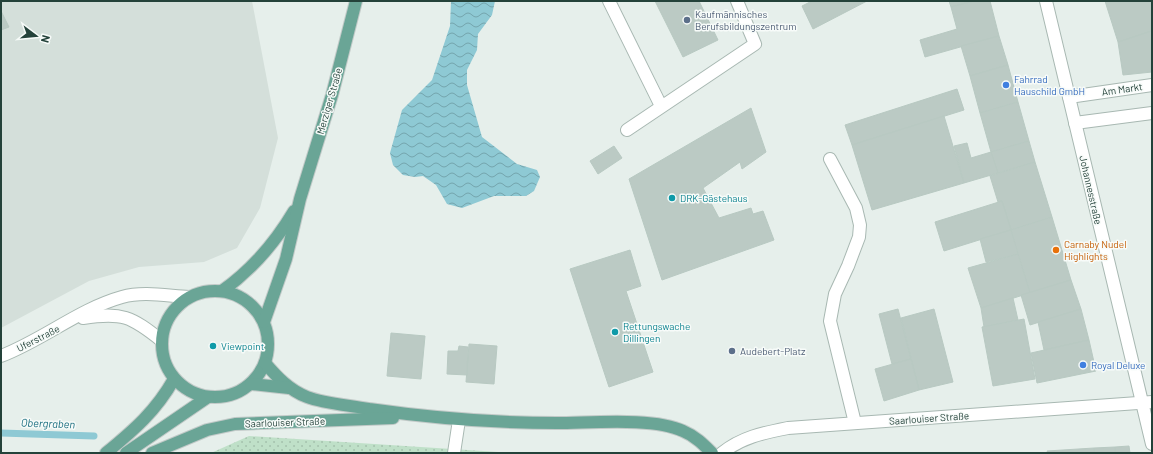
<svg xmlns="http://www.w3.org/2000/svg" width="1153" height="454" viewBox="0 0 1153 454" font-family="Barlow,sans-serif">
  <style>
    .built { fill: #d4dfda }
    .green { fill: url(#green-dots) }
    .water { fill: url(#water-waves) }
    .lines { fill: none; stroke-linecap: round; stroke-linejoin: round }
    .stream { stroke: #8ec9d4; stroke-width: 7 }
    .building { fill: #bbcac4; stroke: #b8c9c2 }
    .minor-casing { stroke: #a8b8b2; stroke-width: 14 }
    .major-casing { stroke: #c2cac8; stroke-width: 14 }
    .minor { stroke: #fff; stroke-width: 12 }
    .major { stroke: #6aa596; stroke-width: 12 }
    .service-dot { fill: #5c6f8a; stroke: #f7fbf9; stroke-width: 1.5 }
    .shop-dot { fill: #3f7fe0; stroke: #f7fbf9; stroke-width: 1.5 }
    .culture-dot { fill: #0f9aa8; stroke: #f7fbf9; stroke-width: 1.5 }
    .food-dot { fill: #e8710a; stroke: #f7fbf9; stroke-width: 1.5 }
    .labels { text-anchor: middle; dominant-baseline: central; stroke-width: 3; stroke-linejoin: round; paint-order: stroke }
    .service-label { font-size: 10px; fill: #4e5e75; stroke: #f7fbf9; text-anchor: start }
    .shop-label { font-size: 10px; fill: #366cbe; stroke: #f7fbf9; text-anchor: start }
    .street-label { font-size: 10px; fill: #24423a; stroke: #f7fbf9 }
    .culture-label { font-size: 10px; fill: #0d838f; stroke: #f7fbf9; text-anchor: start }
    .food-label { font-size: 10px; fill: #c56008; stroke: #f7fbf9; text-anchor: start }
    .water-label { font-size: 11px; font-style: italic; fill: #1c6f80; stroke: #f7fbf9 }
  </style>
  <defs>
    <pattern id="green-dots" width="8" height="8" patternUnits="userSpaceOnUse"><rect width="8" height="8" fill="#bfe0c8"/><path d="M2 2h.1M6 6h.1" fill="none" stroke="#a4c1ad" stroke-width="1.8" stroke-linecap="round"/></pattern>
    <pattern id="water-waves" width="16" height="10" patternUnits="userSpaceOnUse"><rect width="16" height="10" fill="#8ec9d4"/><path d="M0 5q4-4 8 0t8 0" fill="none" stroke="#74a5ad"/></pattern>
  </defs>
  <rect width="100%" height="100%" fill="#e6efeb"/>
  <!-- built -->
  <polygon class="built" points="1,1 252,1 278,138 260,208 237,248 204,262 139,267 89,281 1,328"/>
  <!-- green -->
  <polygon class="green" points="249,436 514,453 211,453"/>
  <!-- water -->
  <polygon class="water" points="451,1 495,1 492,15 478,34 477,50 467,70 467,85 482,137 517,164 537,170 540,177 534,191 526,196 494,196 462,208 447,204 436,185 423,176 415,177 403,175 393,165 390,153 402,110 432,80 450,26"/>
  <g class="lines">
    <!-- stream -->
    <polyline class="stream" points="1,433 94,436"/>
  </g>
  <!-- building -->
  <g class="building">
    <polygon points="655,1 699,1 718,40 683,57"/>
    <polygon points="812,1 867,1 813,29 802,6"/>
    <polygon points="949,1 974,1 951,7"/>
    <polygon points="974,1 990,1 999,36 925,57 920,40 957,29 951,7"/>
    <polygon points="1105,1 1151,1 1152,31 1118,42"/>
    <polygon points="1,11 9,27 1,30"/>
    <polygon points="1152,31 1152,72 1123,75 1118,42"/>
    <polygon points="999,36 1008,65 970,76 961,46"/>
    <polygon points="1008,65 1018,102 980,113 970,76"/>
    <polygon points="957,89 964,110 852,145 845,125"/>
    <polygon points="1018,102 1029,141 991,152 980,113"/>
    <polygon points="751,108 766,152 742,169 740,162 703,188 719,218 751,208 753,214 763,211 774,240 662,280 629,179"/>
    <polygon points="944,116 964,183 872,210 852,145"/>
    <polygon points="1029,141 1035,162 998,173 991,152"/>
    <polygon points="967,143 971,158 991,152 998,173 964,183 954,146"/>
    <polygon points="614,146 622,158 598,174 590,161"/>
    <polygon points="1035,162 1052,217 1011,230 1002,201 998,202 990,176"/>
    <polygon points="1002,201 1011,230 944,251 935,222"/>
    <polygon points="1052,217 1071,280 1030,293 1011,230"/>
    <polygon points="1011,230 1018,254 986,262 980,239"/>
    <polygon points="630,250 641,286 626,291 653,372 609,387 570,269"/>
    <polygon points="1018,254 1030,293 981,308 968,268"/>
    <polygon points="1071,280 1081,309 1030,325 1021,295"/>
    <polygon points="1013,298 1018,320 984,327 981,308"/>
    <polygon points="898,309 911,359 892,364 879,314"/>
    <polygon points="934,309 953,382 919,390 901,318"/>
    <polygon points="1081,309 1089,340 1044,350 1038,322"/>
    <polygon points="1024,319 1035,379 993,386 982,327"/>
    <polygon points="391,333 425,336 421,379 387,376"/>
    <polygon points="1089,340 1096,371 1037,383 1031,353"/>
    <polygon points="469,344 497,346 494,384 466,382"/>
    <polygon points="459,346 468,347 467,375 447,374 448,351 458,351"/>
    <polygon points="911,359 919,390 884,401 875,369"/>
    <polygon points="1129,446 1130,453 1115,453 1115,447"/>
    <polygon points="1115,447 1115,453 1094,453 1094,448"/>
    <polygon points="1094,448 1094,453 1048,453 1047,451"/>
  </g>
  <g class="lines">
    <!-- minor casing -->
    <g class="minor-casing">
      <g id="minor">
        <polyline points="609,1 661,106"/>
        <polyline points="1046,1 1152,444"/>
        <polyline points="1069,97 1152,85"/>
        <polyline points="1075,123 1152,113"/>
        <polyline points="627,130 755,44 737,1"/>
        <polyline points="830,159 856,208 860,225 859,237 848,266 835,294 830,321 855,423"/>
        <path d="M83,318C122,312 131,316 162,341"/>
        <path d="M1,356C43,340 79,309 122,297C143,291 168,296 189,297"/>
        <polyline points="454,453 459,420"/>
        <path d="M722,453C742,437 763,433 788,428L1152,402"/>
      </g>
    </g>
    <!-- major casing -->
    <g class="major-casing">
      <g id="major">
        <circle cx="215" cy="344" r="53"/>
        <path d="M222,291C253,269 275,243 294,211"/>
        <polyline points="264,322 286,259 300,199 332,95 356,1"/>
        <path d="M265,363C277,377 289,390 307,397C326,404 349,405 369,409C432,418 494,423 557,423C590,423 654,417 683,431C695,436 703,444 712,453"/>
        <polyline points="251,384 289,388"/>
        <path d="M106,453C134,430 156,411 174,379"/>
        <polyline points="126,453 208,397"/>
        <polyline points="152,453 207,430 235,424 393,418"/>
      </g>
    </g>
    <!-- minor -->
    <use href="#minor" class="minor"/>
    <!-- major -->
    <use href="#major" class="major"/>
  </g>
  <!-- markers -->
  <g class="service-dot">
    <circle cx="687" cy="20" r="4"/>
    <circle cx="732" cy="351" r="4"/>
  </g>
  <g class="shop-dot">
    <circle cx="1006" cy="85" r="4"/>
    <circle cx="1083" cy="365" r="4"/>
  </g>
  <g class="culture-dot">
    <circle cx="672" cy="198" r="4"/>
    <circle cx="615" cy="332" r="4"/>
    <circle cx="213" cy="346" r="4"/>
  </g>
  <circle class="food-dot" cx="1056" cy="250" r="4"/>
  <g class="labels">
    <!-- service labels -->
    <g class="service-label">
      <text x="695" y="14">Kaufmännisches<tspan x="695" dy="12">Berufsbildungszentrum</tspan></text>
      <text x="740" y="351">Audebert-Platz</text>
    </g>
    <!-- shop labels -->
    <g class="shop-label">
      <text x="1014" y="79">Fahrrad<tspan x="1014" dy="12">Hauschild GmbH</tspan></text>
      <text x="1091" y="365">Royal Deluxe</text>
    </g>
    <!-- street labels -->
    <g class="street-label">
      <text transform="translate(1122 89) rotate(-8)">Am Markt</text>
      <text transform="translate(329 101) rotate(-74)">Merziger Straße</text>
      <text transform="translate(1091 190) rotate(77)">Johannesstraße</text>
      <text transform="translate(38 338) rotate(-27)">Uferstraße</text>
      <text transform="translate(929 418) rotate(-4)">Saarlouiser Straße</text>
      <text transform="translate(285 422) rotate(-2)">Saarlouiser Straße</text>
    </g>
    <!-- culture labels -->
    <g class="culture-label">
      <text x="680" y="198">DRK-Gästehaus</text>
      <text x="623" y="326">Rettungswache<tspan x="623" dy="12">Dillingen</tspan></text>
      <text x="221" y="346">Viewpoint</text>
    </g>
    <!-- food labels -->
    <g class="food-label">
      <text x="1064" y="244">Carnaby Nudel<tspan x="1064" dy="12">Highlights</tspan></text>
    </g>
    <!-- water labels -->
    <g class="water-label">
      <text transform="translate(48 423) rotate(2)">Obergraben</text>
    </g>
  </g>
  <!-- border -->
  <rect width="1153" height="454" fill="none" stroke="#24423a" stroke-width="4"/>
  <!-- north arrow -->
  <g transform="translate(36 36) rotate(106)" stroke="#f7fbf9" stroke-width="3" paint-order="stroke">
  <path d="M0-3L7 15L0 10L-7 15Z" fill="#24423a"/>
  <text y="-6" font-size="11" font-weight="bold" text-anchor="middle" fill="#24423a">N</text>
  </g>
</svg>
